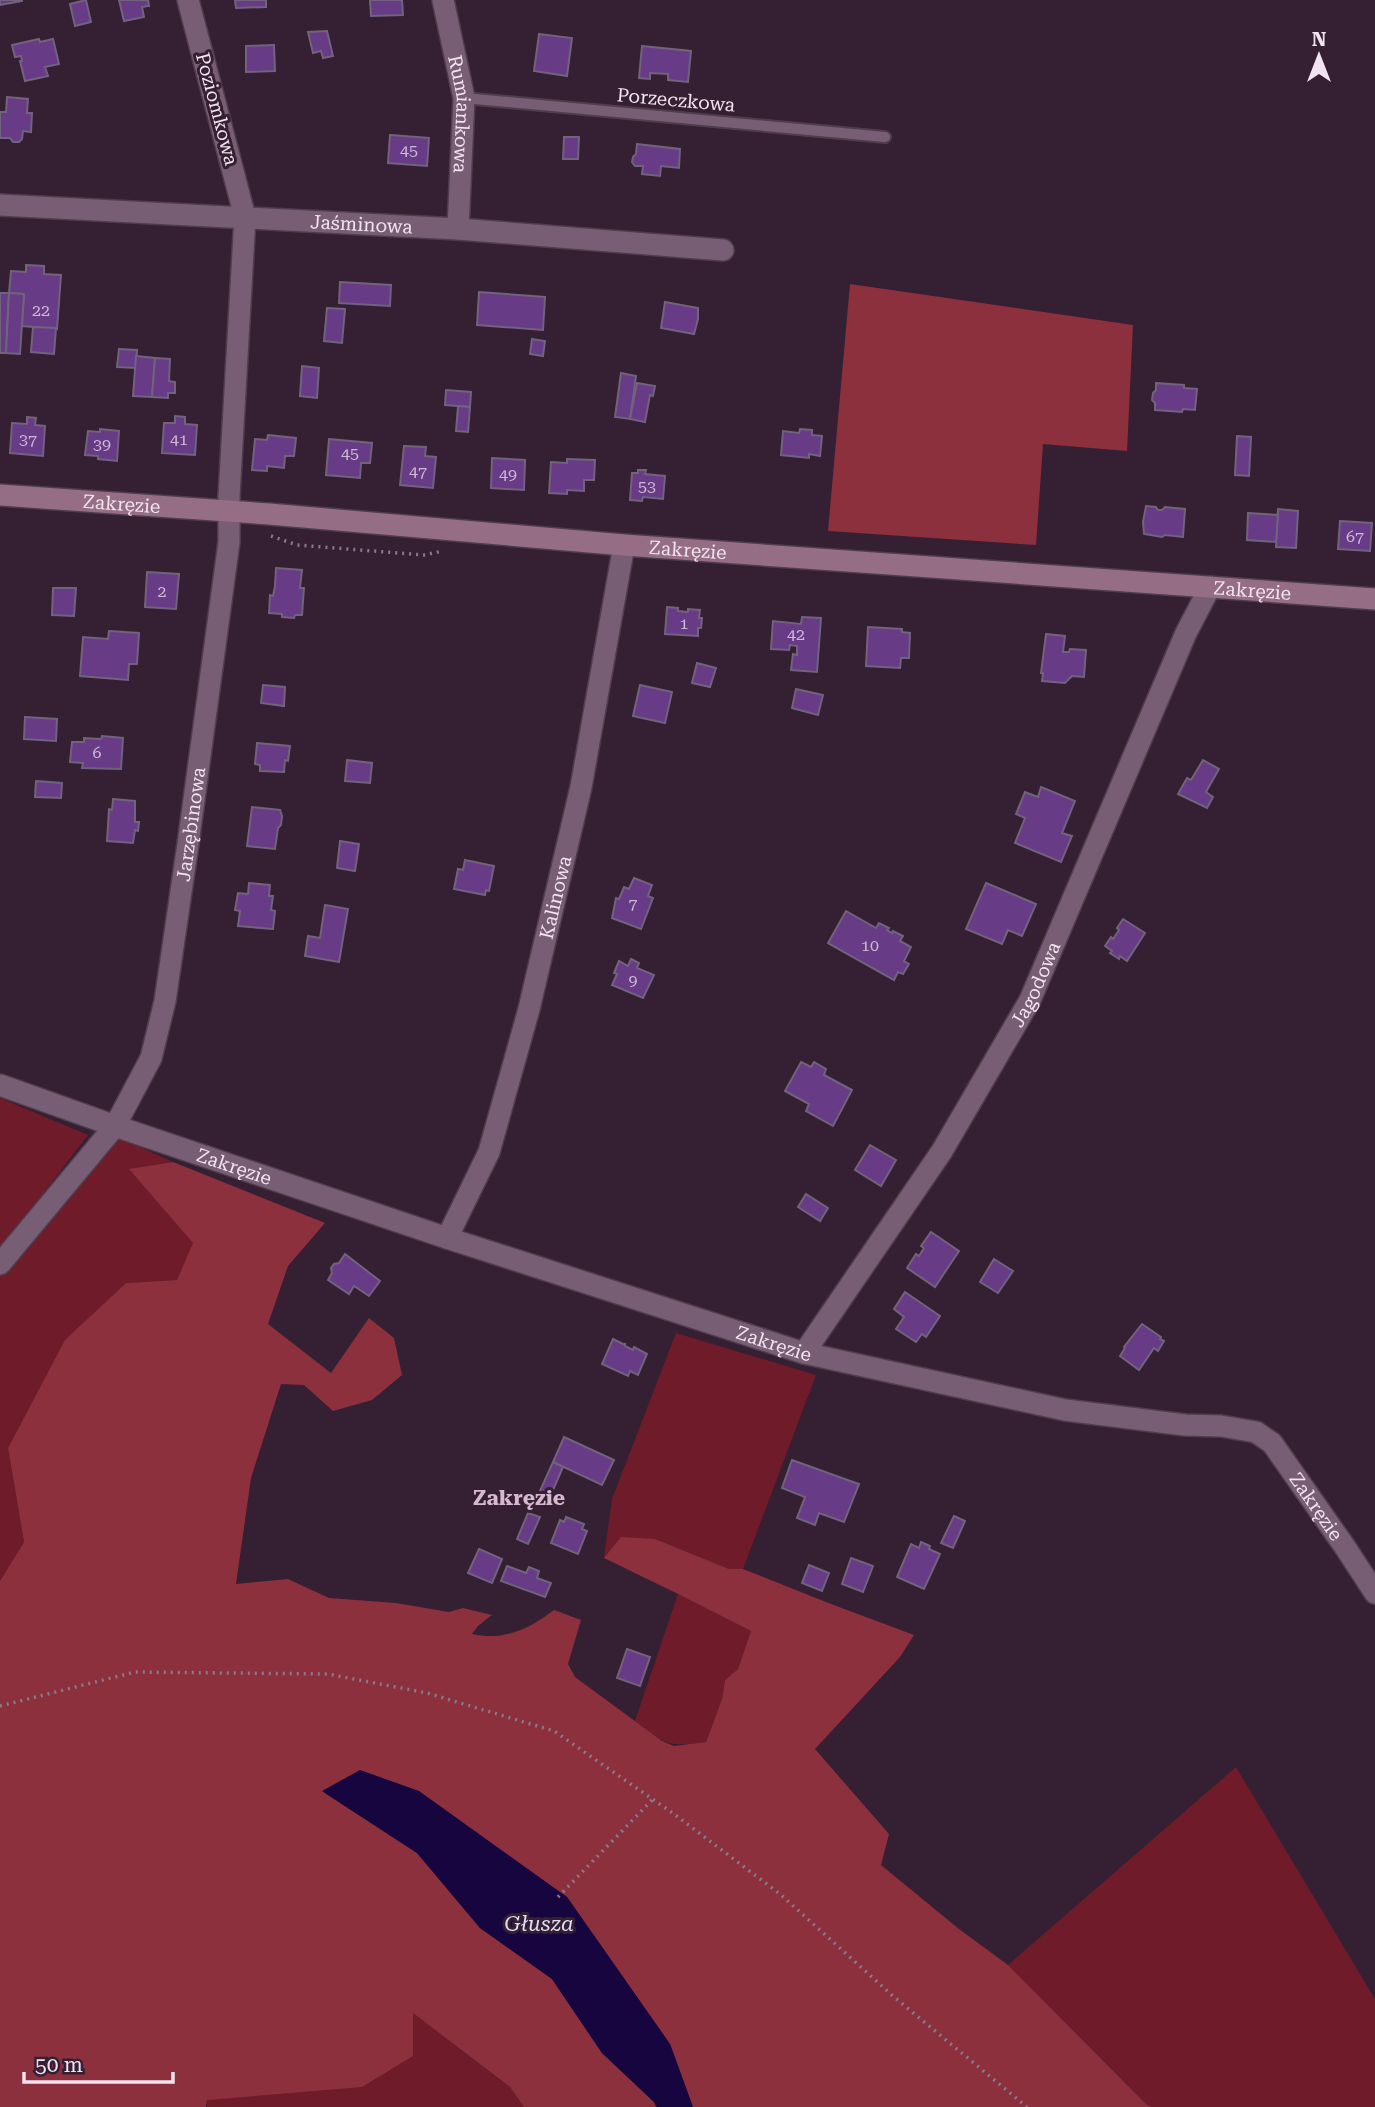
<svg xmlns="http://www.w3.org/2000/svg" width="1375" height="2107" viewBox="0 0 1375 2107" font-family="'Roboto Serif',serif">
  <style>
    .green { fill: #6f1b2a }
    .forest { fill: #8c303e }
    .water { fill: #17053f }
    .building { fill: #673b85; stroke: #71627e; stroke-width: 2 }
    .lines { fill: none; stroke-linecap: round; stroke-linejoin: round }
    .lane-casing { stroke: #4f3d4d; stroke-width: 14 }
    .street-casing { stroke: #4f3d4d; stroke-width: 24 }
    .secondary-casing { stroke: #4f3d4d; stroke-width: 24 }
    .path { stroke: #8c7989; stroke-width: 3.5; stroke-dasharray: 2 5; stroke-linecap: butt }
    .lane { stroke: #785e74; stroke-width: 10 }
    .street { stroke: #785e74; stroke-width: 21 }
    .secondary { stroke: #956e86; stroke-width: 21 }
    .labels { text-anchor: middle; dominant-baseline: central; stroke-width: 6; stroke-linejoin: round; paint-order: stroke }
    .number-label { font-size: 16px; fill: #cfb9d5 }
    .street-label { font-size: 19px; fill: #f2e3f0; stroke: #351f32 }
    .neighbourhood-label { font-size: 21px; font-weight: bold; fill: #d6b8d1; stroke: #351f32 }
    .water-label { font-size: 21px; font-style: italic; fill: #dfdef5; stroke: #351f32 }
  </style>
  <rect width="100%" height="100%" fill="#351f32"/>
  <!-- green -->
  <g class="green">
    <polygon points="0,1098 88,1135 0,1250"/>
    <polygon points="112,1134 173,1162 130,1170 194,1243 177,1280 126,1283 65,1341 8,1448 24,1542 0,1581 0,1273"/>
    <polygon points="676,1333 816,1375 743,1569 729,1569 655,1539 604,1558 612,1499"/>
    <path d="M678,1594L751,1631L738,1669L725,1680L722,1699L706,1742C665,1747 668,1745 635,1721Z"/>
    <polygon points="1236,1767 1375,1999 1375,2107 1152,2107 1146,2104 1008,1965"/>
    <polygon points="413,2013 510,2087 524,2107 207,2107 207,2100"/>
  </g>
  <!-- forest -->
  <g class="forest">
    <polygon points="850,284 1133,325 1127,451 1043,444 1036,545 828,531"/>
    <path d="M173,1162L325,1223L288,1266L268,1324L331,1373L369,1318L394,1338L402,1375L372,1400L333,1411L304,1385L281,1384L251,1478L236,1584L288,1579L329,1598L396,1603L449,1612L463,1608L492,1615L478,1626L472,1634C504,1641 529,1629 554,1610L581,1620L568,1664L575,1677L662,1741L674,1746L706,1742L722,1699L725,1680L738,1669L751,1631L678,1594L604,1558L621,1537L655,1539L729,1569H743L831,1604L914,1635L900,1657L815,1749L889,1834L881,1865L959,1929L1008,1965L1146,2104L1152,2107H693L670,2044L567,1897L516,1862L323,1792L417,1853L480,1928L552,1979L602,2053L654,2102L656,2107H524L510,2087L413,2013V2056L362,2087L207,2100L206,2107H0V1581L24,1542L8,1448L65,1340L126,1283L177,1280L193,1243L129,1169Z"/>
  </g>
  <!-- water -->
  <polygon class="water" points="360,1770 419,1791 567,1897 670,2044 693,2107 657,2107 654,2102 602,2053 552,1979 480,1928 417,1853 322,1791"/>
  <!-- building -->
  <g class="building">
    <polygon points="0,0 22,0 22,1 0,5"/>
    <polygon points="86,0 91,22 75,26 70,4"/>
    <polygon points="119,0 148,0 149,6 142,7 144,17 124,21"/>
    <polygon points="235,0 266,0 266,7 236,8"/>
    <polygon points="370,0 402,0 403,15 371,16"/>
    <polygon points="327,31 333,56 323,58 321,51 313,53 308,32"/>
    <polygon points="539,34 572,38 567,76 534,71"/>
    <polygon points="39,39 40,42 53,39 59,64 45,67 48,76 25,81 20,61 22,61 21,56 15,57 12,45"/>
    <polygon points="274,45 275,71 246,72 246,46"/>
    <polygon points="642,46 691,51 688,82 668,80 668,74 650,73 650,79 639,78"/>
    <polygon points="7,97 28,99 27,113 32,113 31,132 23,131 22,139 19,142 13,142 10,138 0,138 0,112 6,112"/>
    <polygon points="390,135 429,138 427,166 388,163"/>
    <polygon points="564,137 579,137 578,159 563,159"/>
    <polygon points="637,144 680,149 679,168 661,166 660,176 642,174 643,166 635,166 632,162 633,157 636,154"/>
    <polygon points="26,265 44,266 44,274 61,275 57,329 22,326 24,294 9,293 11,271 26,272"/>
    <polygon points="340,282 391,285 390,306 339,303"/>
    <polygon points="479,292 545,297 543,330 477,325"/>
    <polygon points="0,293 9,293 6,353 0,353"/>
    <polygon points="9,293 24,294 20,354 6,353"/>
    <polygon points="665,302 698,308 698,319 694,334 661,328"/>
    <polygon points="327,308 345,309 342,343 324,341"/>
    <polygon points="33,327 56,328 54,354 31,352"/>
    <polygon points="532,339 545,341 543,356 530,354"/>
    <polygon points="119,349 137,350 136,368 117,367"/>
    <polygon points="136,356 155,358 152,397 133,396"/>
    <polygon points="155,358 170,359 169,381 175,382 175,393 168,393 168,398 152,397"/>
    <polygon points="302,366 319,368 317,398 300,396"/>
    <polygon points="621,373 636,376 630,419 615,417"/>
    <polygon points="637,383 655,386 653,396 650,395 645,422 630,419"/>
    <polygon points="1156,383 1184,385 1184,388 1197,389 1195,410 1183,409 1182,412 1155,410 1155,403 1152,400 1153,393 1156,390"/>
    <polygon points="446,390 471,392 470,407 445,405"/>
    <polygon points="458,406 470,407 468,432 456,431"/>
    <polygon points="175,416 185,417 185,424 197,425 195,455 162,453 164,423 175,423"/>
    <polygon points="27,417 36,418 35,425 45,426 43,456 10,453 12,423 27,424"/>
    <polygon points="100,429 119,431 117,461 98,459 98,456 85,455 88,431 100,432"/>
    <polygon points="800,429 812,430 812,435 822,436 820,456 809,454 809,458 781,455 783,431 799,433"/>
    <polygon points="268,435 296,438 294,456 285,456 284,468 267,466 267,471 252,470 255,439 267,440"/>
    <polygon points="1237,436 1251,437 1249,476 1235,475"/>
    <polygon points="329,439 372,443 370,463 361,463 360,478 326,475"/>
    <polygon points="404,446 426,447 425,456 436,457 433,488 400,485"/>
    <polygon points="492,458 525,460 524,490 491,488"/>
    <polygon points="567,459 595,460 594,480 584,480 584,491 567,490 567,494 549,493 551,462 567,463"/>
    <polygon points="638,470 646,470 645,474 665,476 663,499 643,497 642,501 630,500 632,473 638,473"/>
    <polygon points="1146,506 1156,507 1158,510 1162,510 1165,507 1185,509 1183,537 1165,535 1162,537 1144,534 1143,522"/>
    <polygon points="1278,509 1298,511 1296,548 1276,547"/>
    <polygon points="1248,513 1278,515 1276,542 1247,540"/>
    <polygon points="1340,521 1372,523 1370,551 1338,549"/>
    <polygon points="276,568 302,570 300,588 304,588 302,615 295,615 294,618 282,617 282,614 269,613 270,595 273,596 275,586"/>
    <polygon points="147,572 179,574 176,609 145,607"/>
    <polygon points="53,588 76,588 74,616 52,615"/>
    <polygon points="667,607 678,608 678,611 688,612 688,609 700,610 699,618 702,618 701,628 698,628 698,636 665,634"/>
    <polygon points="802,617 821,618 817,672 791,670 793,654 797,655 797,646 790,645 789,650 771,649 773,621 801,624"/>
    <polygon points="868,627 902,629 902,632 910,633 909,658 901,658 900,668 866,666"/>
    <polygon points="109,631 139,633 137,664 129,664 128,680 80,676 83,637 108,639"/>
    <polygon points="1046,634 1065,636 1063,652 1069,652 1070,649 1086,650 1084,677 1072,676 1065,683 1042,681 1043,673 1041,673"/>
    <polygon points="697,663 716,668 710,687 692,683"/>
    <polygon points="263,685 285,687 284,706 261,703"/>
    <polygon points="640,685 672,692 665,723 633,716"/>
    <polygon points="796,689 823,695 818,715 792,708"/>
    <polygon points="25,717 57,719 56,741 24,739"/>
    <polygon points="102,736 123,738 121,769 82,768 83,763 70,762 72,742 84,742 84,738 101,739"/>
    <polygon points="257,743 290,746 288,761 285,760 284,772 260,771 260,765 255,764"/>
    <polygon points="347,760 372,763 370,783 345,781"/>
    <polygon points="1203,760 1219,769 1206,792 1213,797 1207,808 1178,794 1187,778 1191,780"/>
    <polygon points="36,781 62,783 61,798 35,797"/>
    <polygon points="1041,787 1075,801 1062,833 1072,836 1061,862 1015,843 1025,818 1016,814 1025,792 1038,797"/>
    <polygon points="113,799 135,801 135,822 139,822 138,831 135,830 133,843 107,841 109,809 112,810"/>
    <polygon points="252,807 280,810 282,816 281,825 278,828 275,849 247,846"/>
    <polygon points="340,841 359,844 355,871 337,868"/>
    <polygon points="465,860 494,866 489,891 486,890 485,895 454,889 458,869 463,870"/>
    <polygon points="634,878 652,885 648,896 653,898 641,929 612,918 616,898 619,899 624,887 629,889"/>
    <polygon points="249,883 270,885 269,896 273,896 271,910 275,911 273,929 238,926 240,911 235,910 238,893 248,894"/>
    <polygon points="986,883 1036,904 1022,936 1008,930 1002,944 966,929"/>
    <polygon points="325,905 348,909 339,962 305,956 308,936 320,938"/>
    <polygon points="846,911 876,928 879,923 889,928 887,930 892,933 893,931 903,936 900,941 911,947 904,961 909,964 903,974 898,972 894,980 828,943"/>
    <polygon points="1123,919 1145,933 1127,961 1120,956 1119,959 1110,953 1112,951 1105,946 1111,937 1113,939 1119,930 1117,928"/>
    <polygon points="631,959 639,963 637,968 654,975 643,998 612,985 617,974 614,973 619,961 628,966"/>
    <polygon points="801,1062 811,1067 814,1062 826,1069 824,1075 852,1090 833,1126 806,1111 809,1104 785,1091"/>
    <polygon points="870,1145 896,1160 881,1186 855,1170"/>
    <polygon points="806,1194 828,1208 820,1221 798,1207"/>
    <polygon points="931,1232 959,1251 935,1287 907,1268 916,1254 919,1256 924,1248 921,1246"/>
    <polygon points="345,1254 380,1281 369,1296 354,1286 349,1294 328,1280 332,1273 331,1268 334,1264 339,1263"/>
    <polygon points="994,1259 1013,1271 998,1293 980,1282"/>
    <polygon points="905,1292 940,1316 926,1337 922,1334 916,1342 896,1329 904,1317 894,1309"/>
    <polygon points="1142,1324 1161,1337 1160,1339 1164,1341 1158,1351 1154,1348 1139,1370 1120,1356 1125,1348 1124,1347"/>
    <polygon points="613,1339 625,1345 625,1343 625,1346 633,1350 634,1347 647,1354 638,1375 630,1371 628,1376 602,1364"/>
    <polygon points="564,1437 614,1460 602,1485 553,1462"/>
    <polygon points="792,1460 859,1484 844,1522 819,1513 815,1525 797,1518 805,1497 782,1488"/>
    <polygon points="553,1462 563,1467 550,1497 539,1493"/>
    <polygon points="528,1513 540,1517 528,1544 517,1539"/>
    <polygon points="954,1516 965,1521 953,1548 941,1543"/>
    <polygon points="566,1517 584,1524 582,1529 587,1531 578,1554 551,1543 560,1520 564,1522"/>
    <polygon points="921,1542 930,1546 929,1549 940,1554 924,1589 897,1577 911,1544 919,1548"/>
    <polygon points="479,1549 502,1559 492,1583 468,1573"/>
    <polygon points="851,1558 873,1566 863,1592 842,1584"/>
    <polygon points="809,1565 829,1573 822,1591 802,1583"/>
    <polygon points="507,1566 526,1573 529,1567 539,1571 537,1578 551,1583 545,1597 501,1581"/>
    <polygon points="627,1649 650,1657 640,1686 617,1678"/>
  </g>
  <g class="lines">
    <!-- lane casing -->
    <g class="lane-casing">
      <polyline id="lane" points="464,98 885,137"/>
    </g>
    <!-- street casing -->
    <g class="street-casing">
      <g id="street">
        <path id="s1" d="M443,0L464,98L458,229"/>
        <path id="s2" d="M0,205L458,229L723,250"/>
        <path id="s3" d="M0,1085L115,1126L447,1238L804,1353L1065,1410L1185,1425L1221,1426L1256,1432L1272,1443L1345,1547L1375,1593"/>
        <path id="s4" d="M447,1238L489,1152L529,1009L581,787L624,545"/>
        <path id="s5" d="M0,1264L115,1126L151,1058L165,1001L188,844L229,542V496L245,217L188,0"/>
        <path id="s6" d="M804,1353L942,1151L1030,1000L1186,633L1210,587"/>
      </g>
    </g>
    <!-- secondary casing -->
    <g class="secondary-casing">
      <g id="secondary">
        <path id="s7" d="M0,495L269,514L624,545L1375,599"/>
      </g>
    </g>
    <!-- path -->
    <g class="path">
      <polyline points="271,536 297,545 424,555 443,551"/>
      <polyline points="0,1706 135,1672 328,1674 427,1693 554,1731 674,1814 780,1894 894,1997 1027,2107"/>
      <polyline points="558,1897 653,1799"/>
    </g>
    <!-- lane -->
    <use href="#lane" class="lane"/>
    <!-- street -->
    <use href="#street" class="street"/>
    <!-- secondary -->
    <use href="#secondary" class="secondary"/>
  </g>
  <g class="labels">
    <!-- number labels -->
    <g class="number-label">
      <text x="409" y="150">45</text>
      <text x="41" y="310">22</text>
      <text x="28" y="439">37</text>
      <text x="179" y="439">41</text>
      <text x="102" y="444">39</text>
      <text x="350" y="453">45</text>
      <text x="418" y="471">47</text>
      <text x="508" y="474">49</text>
      <text x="647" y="486">53</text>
      <text x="1355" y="536">67</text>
      <text x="162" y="591">2</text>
      <text x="684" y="623">1</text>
      <text x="796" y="634">42</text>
      <text x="97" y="752">6</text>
      <text x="633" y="903">7</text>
      <text x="870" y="945">10</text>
      <text x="633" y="980">9</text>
    </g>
    <!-- street labels -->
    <g class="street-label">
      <text transform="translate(676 100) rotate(5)">Porzeczkowa</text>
      <text transform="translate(217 109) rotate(75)">Poziomkowa</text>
      <text stroke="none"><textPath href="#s1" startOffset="116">Rumiankowa</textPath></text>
      <text stroke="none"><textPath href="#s2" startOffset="362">Jaśminowa</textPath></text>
      <text stroke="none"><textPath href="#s7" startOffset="122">Zakręzie</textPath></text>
      <text stroke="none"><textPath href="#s7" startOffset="690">Zakręzie</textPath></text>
      <text stroke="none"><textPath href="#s7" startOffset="1256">Zakręzie</textPath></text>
      <text stroke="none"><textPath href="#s5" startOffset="494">Jarzębinowa</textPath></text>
      <text stroke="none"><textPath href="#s4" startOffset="359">Kalinowa</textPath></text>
      <text stroke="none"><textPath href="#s6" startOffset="436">Jagodowa</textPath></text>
      <text stroke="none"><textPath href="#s3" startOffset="248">Zakręzie</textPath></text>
      <text stroke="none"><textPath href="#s3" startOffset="816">Zakręzie</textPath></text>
      <text stroke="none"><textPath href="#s3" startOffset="1404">Zakręzie</textPath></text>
    </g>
    <!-- neighbourhood labels -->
    <g class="neighbourhood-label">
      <text x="519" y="1498">Zakręzie</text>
    </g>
    <!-- water labels -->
    <g class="water-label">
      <text x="539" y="1924">Głusza</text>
    </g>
  </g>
  <!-- north arrow -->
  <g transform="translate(1319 56)" stroke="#351f32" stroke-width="5" paint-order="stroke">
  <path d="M0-5L12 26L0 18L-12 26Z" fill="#f2e3f0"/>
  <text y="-10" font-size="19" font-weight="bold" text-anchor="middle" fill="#f2e3f0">N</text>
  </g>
  <!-- scale -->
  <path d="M24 2072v10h149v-10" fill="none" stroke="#f2e3f0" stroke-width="3.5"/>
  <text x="35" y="2072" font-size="21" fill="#f2e3f0" stroke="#351f32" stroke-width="5" paint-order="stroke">50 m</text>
</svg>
